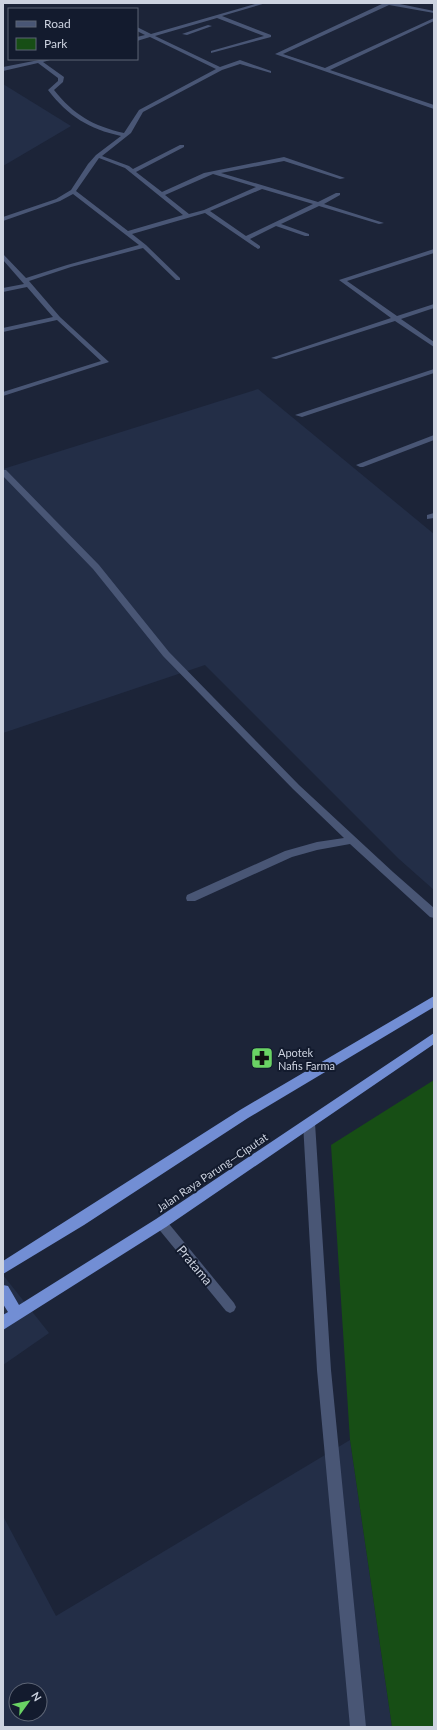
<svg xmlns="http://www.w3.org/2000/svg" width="437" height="1730" viewBox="0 0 437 1730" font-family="Lato,sans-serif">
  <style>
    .built { fill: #232e47; fill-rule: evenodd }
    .green { fill: #174e15 }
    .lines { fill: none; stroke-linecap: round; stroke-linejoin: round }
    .minor { fill: #495675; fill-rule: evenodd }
    .trunk { fill: #728ed4; fill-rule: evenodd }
    .labels { text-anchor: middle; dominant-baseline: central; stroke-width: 4; stroke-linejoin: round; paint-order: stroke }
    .poi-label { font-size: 11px; fill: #cdd3e0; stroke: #131b2e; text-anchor: start }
    .street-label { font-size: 11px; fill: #cdd3e0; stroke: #131b2e }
    .near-street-label { font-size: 13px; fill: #cdd3e0; stroke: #131b2e }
  </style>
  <rect width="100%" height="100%" fill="#1c2438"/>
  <!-- built -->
  <g class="built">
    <polygon points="3,84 71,126 3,166"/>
    <polygon points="258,389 434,534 434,890 399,859 205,665 3,733 3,469"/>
    <polygon points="3,1275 49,1333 3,1365"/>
    <path d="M350,1440L392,1727H3V1516L56,1616ZM16,1690H40V1714H16Z"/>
  </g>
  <!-- green -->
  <polygon class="green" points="434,1080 434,1727 392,1727 350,1440 331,1145"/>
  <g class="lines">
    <!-- minor -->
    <g class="minor">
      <path d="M259,3H266L222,16L271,35V37L211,53V51L264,36L217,18L155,36L220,67L240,60L271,71V73L240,64L222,70L143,112L131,133L102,156L129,166L133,169L180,145H184V147L136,172L162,192L204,173L284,157L345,178L340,179L284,161L221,173L318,202L336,193H340V195L324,204L384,223L379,224L319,206L281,224L309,234V236H305L276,226L250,239L260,246V248L258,249L205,213L132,234L146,245L180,278V280H176L143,248L71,267L29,281L60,317L109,362L3,396V392L101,361L57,320L3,332V328L53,317L27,287L3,292V288L24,284L3,260V254L26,278L67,265L139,245L73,194L60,201L3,221V217L56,199L71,190L88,164L96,155L121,136C89,129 68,116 48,90L58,81V78L38,63L3,71V67L44,59H54L43,62L64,77L63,82L54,90C74,115 93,126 124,133L139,110L216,69L150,37L137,41V37L145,35L137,31V27L151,34ZM99,158L125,168L183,215L128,231L76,191ZM213,174L256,187L204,210L189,214L165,195ZM262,189L313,204L246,236L210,211Z"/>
      <polygon points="384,3 395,3 434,11 434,13 389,5 283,54 325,68 434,18 434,21 330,70 434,105 434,109 275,54"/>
      <polygon points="208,25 212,26 187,35 182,34"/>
      <polygon points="434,249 434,253 347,281 397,316 434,304 434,308 401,319 434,342 434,347 395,321 276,359 271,358 391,318 339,280"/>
      <polygon points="434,369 434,373 302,417 295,415"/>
      <polygon points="434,435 434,440 363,467 360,467 356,465"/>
      <polygon points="3,470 6,470 99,565 169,652 299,785 393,872 434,908 434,918 430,917 350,844 317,850 292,857 195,901 187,901 186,898 187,895 285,851 317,842 344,838 293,789 163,656 93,569 3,476"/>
      <polygon points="434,513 434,518 427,519 427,515"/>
      <polygon points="309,1118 313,1120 315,1123 331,1370 366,1727 350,1727 317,1370 303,1123 305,1120"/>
      <polygon points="161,1218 165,1219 234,1303 236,1307 234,1311 230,1313 226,1311 157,1227 155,1223 157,1219"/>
    </g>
    <!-- trunk -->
    <g class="trunk">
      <polygon points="434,996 434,1007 248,1118 84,1225 3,1274 3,1261 240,1110"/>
      <polygon points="434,1033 434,1044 166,1227 3,1330 3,1315 8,1312 3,1304 3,1285 8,1286 19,1305 156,1219"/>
    </g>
  </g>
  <!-- icons -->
  <defs>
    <g id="pharmacy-square" transform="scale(1.15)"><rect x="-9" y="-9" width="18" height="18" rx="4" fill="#6ad364" stroke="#131b2e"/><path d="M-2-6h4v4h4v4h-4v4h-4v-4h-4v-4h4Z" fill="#111"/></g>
  </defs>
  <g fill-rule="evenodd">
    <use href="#pharmacy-square" x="262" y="1058"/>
  </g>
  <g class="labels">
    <!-- poi labels -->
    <g class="poi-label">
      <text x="278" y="1052">Apotek<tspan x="278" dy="13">Nafis Farma</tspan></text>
    </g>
    <!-- street labels -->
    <g class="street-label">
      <text transform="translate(212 1172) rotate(-34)">Jalan Raya Parung—Ciputat</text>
    </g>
    <!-- near-street labels -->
    <g class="near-street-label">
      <text transform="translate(195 1265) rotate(50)">Pratama</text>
    </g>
  </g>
  <!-- border -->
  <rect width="437" height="1730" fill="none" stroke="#cdd3e0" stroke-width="8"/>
  <!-- legend -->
  <rect x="8" y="8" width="130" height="52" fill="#131b2e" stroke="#5d6575"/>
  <rect x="16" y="21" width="20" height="6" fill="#495675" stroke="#5d6575"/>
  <text x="44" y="28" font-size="12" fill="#cdd3e0">Road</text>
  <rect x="16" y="38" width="20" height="12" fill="#174e15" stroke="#5d6575"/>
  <text x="44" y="48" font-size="12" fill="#cdd3e0">Park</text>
  <!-- north arrow -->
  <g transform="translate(28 1702) rotate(57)"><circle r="19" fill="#131b2e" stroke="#5d6575"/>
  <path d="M0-3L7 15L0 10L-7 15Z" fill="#6ad364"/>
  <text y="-6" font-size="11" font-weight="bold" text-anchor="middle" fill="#cdd3e0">N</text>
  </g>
</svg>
